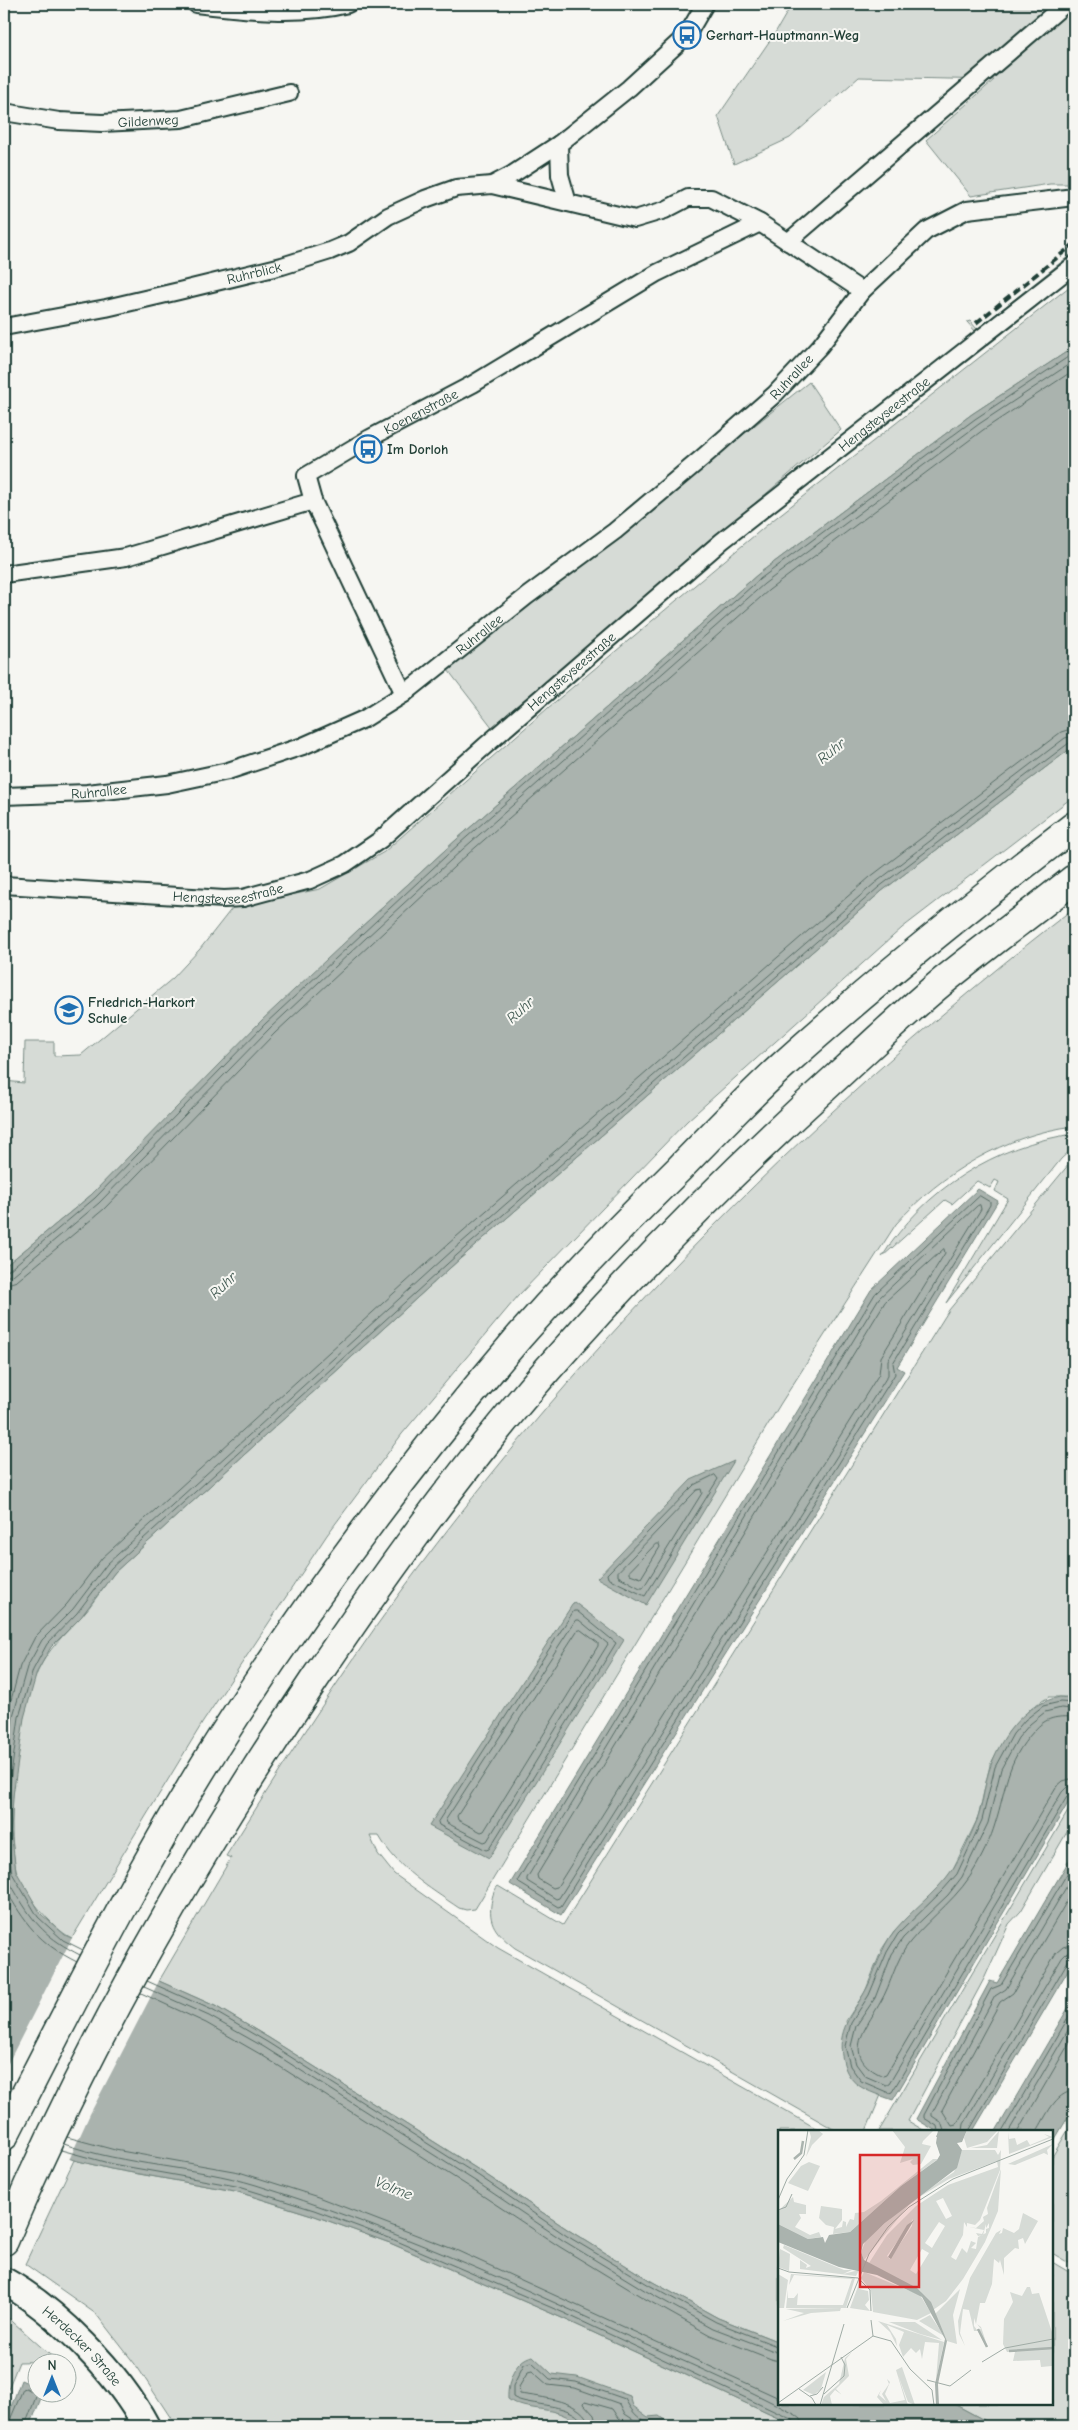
<svg xmlns="http://www.w3.org/2000/svg" width="1078" height="2430" viewBox="0 0 1078 2430" font-family="'Comic Neue',sans-serif">
  <style>
    .green { fill: #d6dbd6; stroke: #7a8c85 }
    .water { fill: #aab3ae; stroke: #72847d }
    .pier { fill: #f6f6f2 }
    .lines { fill: none; stroke-linecap: round; stroke-linejoin: round }
    .shore { stroke: #576c65; stroke-width: 1 }
    .street-casing { stroke: #1f3d34; stroke-width: 20 }
    .primary-casing { stroke: #1f3d34; stroke-width: 30 }
    .highway-casing { stroke: #1f3d34; stroke-width: 31 }
    .street { stroke: #f6f6f2; stroke-width: 16 }
    .primary { stroke: #f6f6f2; stroke-width: 26 }
    .highway { stroke: #f6f6f2; stroke-width: 28 }
    .rail { stroke: #1f3d34; stroke-width: 4; stroke-dasharray: 8 4; stroke-linecap: butt }
    .labels { text-anchor: middle; dominant-baseline: central; stroke-width: 4; stroke-linejoin: round; paint-order: stroke }
    .poi-label { font-size: 14px; font-weight: bold; fill: #1f3d34; stroke: #f6f6f2; text-anchor: start }
    .street-label { font-size: 14px; fill: #1f3d34; stroke: #f6f6f2 }
    .water-label { font-size: 15px; font-style: italic; fill: #425a52; stroke: #f6f6f2 }
    .inset-river { fill: none; stroke: #aab3ae; stroke-width: 2.5 }
    .inset-road { fill: none; stroke: #a0aca6; stroke-width: 1 }
    .view { fill: #d62828; fill-opacity: 0.15; stroke: #d62828; stroke-width: 2.5 }
    .inset-edge { fill: none; stroke: #1f3d34; stroke-width: 2.5 }
  </style>
  <rect width="100%" height="100%" fill="#f6f6f2"/>
  <filter id="ink" filterUnits="userSpaceOnUse"><feTurbulence type="fractalNoise" baseFrequency=".02" numOctaves="2"/><feDisplacementMap in="SourceGraphic" scale="10" xChannelSelector="R" yChannelSelector="G"/><feConvolveMatrix kernelMatrix="1 2 1 2 8 2 1 2 1" color-interpolation-filters="sRGB"/></filter>
  <g filter="url(#ink)">
    <!-- green -->
    <g class="green">
      <polygon points="792,4 1074,4 1074,184 1050,184 971,196 926,140 994,80 859,77 790,138 734,164 718,116 775,33"/>
      <polygon points="1074,252 1074,255 976,332 967,322 970,321 977,329"/>
      <polygon points="1074,283 1074,347 972,414 757,575 456,840 358,930 91,1195 4,1267 4,1081 24,1083 25,1042 54,1042 54,1056 81,1055 173,978 200,949 233,907 320,889 384,852 556,701 773,520"/>
      <polygon points="809,382 841,430 492,727 448,670"/>
      <path d="M1074,746V796L902,928L687,1121L518,1296L402,1434L327,1535L203,1722L72,1938C52,1929 21,1890 16,1869C5,1823 18,1714 38,1671C48,1649 64,1635 80,1618C93,1604 103,1587 115,1572L461,1258L882,891Z"/>
      <path d="M1074,908V1126C1005,1135 942,1172 896,1224L781,1403L475,1909L466,1910L459,1908C428,1887 398,1869 379,1836H370L378,1854L394,1874L498,1948L821,2131H779V2342L718,2318L651,2281L570,2231L482,2172L269,2038L215,2006L159,1981L231,1858L226,1856C282,1767 338,1678 400,1593C589,1335 821,1103 1074,908Z"/>
      <path d="M1074,1134V1147L1061,1159L946,1303L1008,1199L995,1191L999,1182L995,1180L990,1188L977,1181L952,1204L945,1200L882,1257C923,1190 996,1144 1074,1134Z"/>
      <path d="M1074,1158V1697H1049L1032,1707L1009,1731L990,1765L978,1818L952,1871L940,1887L894,1931L882,1949L865,1992L846,2021L859,2085L881,2095L866,2131H837L515,1948C500,1936 488,1926 491,1905C492,1898 493,1891 498,1886L563,1925L949,1310Z"/>
      <polygon points="1074,1801 1074,1820 1021,1911 1009,1924 985,1977 908,2121 925,2131 879,2131"/>
      <polygon points="1074,2120 1074,2266 1052,2253 1052,2157"/>
      <polygon points="74,2160 111,2169 235,2191 312,2215 390,2243 562,2318 795,2426 176,2426 138,2368 96,2314 25,2264"/>
      <polygon points="1052,2262 1074,2275 1074,2426 995,2426 954,2404 1052,2404"/>
      <polygon points="5,2315 57,2361 19,2362 4,2399"/>
    </g>
    <!-- water -->
    <g class="water">
      <polygon points="1074,347 1074,746 882,891 461,1258 115,1572 81,1617 51,1647 37,1672 24,1718 13,1796 11,1832 16,1871 41,1914 65,1935 159,1981 215,2006 269,2038 482,2172 570,2231 651,2281 718,2318 779,2342 779,2404 954,2404 995,2426 795,2426 562,2318 390,2243 312,2215 235,2191 111,2169 74,2160 4,2135 4,1267 91,1195 262,1020 358,930 456,840 757,575 972,414"/>
      <polygon points="978,1189 998,1201 897,1367 904,1371 561,1915 510,1884 871,1290"/>
      <polygon points="734,1461 646,1605 597,1578 691,1480"/>
      <polygon points="574,1602 624,1640 489,1858 429,1826"/>
      <path d="M1060,1697L1074,1699V1793L893,2100C882,2096 868,2092 858,2085C851,2080 846,2072 844,2064C835,2035 849,2018 863,1995C876,1974 879,1949 895,1930C916,1905 944,1888 960,1857C966,1846 972,1832 977,1820C984,1802 984,1782 991,1765C1003,1733 1026,1703 1060,1697Z"/>
      <polygon points="1074,1852 1074,1960 973,2131 936,2131 916,2119 990,1981 997,1983"/>
      <polygon points="1074,1998 1074,2107 1052,2144 1052,2131 996,2131"/>
      <path d="M533,2356L552,2374L577,2377L630,2396L633,2406L648,2417L659,2416L673,2426H580C557,2403 527,2414 508,2399C507,2382 515,2359 533,2356Z"/>
      <polygon points="21,2380 37,2387 38,2392 43,2393 30,2426 4,2426"/>
    </g>
    <!-- pier -->
    <polygon class="pier" points="73,1936 160,1979 90,2114 69,2160 4,2137 4,2071"/>
    <g class="lines">
      <!-- shore -->
      <g class="shore">
        <polygon points="980,1196 990,1202 990,1205 893,1363 895,1374 561,1906 558,1907 519,1883 518,1880 875,1294"/>
        <polygon points="980,1205 981,1209 888,1360 888,1375 559,1898 556,1899 527,1881 527,1878 879,1298 977,1206"/>
        <polygon points="944,1249 945,1253 881,1357 879,1374 557,1887 553,1888 538,1879 537,1875 885,1302"/>
        <polyline points="4,1271 9,1270 95,1198 265,1024 459,844 760,579 975,419 1074,353"/>
        <polyline points="4,1277 13,1275 99,1203 270,1028 366,938 463,849 764,584 979,424 1074,361"/>
        <polyline points="4,1285 17,1281 104,1209 275,1033 371,944 468,854 769,590 983,430 1074,370"/>
        <polygon points="715,1475 718,1479 645,1596 608,1578 607,1574 694,1485"/>
        <polygon points="697,1490 701,1489 702,1493 643,1588 640,1588 618,1576 618,1572"/>
        <polygon points="656,1544 659,1544 660,1547 641,1578 630,1574 630,1571"/>
        <polygon points="574,1611 577,1611 616,1643 489,1849 486,1850 439,1825 438,1822"/>
        <polygon points="576,1620 579,1620 608,1644 487,1841 484,1842 447,1823 446,1820"/>
        <polygon points="581,1630 598,1643 598,1646 484,1831 481,1832 458,1820 457,1816 577,1631"/>
        <polyline points="1074,1703 1060,1702 1043,1706 1025,1720 1013,1734 995,1767 982,1820 957,1874 943,1890 898,1934 887,1952 869,1995 851,2023 845,2046 850,2066 861,2081 889,2093 892,2092 1068,1795 1074,1792"/>
        <polyline points="1074,1709 1061,1708 1045,1712 1030,1724 1018,1738 1001,1769 988,1823 962,1877 948,1895 903,1938 892,1954 875,1998 856,2026 851,2046 856,2064 865,2076 886,2085 889,2084 1062,1792 1067,1787 1074,1786"/>
        <path d="M1074,1717C1057,1716 1046,1717 1034,1731C1005,1763 1007,1787 995,1824C991,1838 984,1852 977,1865C960,1897 932,1915 910,1942C895,1960 892,1983 880,2003C864,2031 841,2057 883,2076L886,2075L1056,1787L1063,1781L1074,1778"/>
        <polyline points="4,1727 20,1666 35,1637 67,1604 102,1558 448,1244 870,877 1061,732 1074,728"/>
        <polyline points="4,1780 13,1716 27,1667 42,1640 73,1609 107,1564 453,1250 875,883 1065,738 1074,736"/>
        <path d="M4,1864C5,1876 11,1884 16,1893C35,1925 47,1938 80,1955"/>
        <path d="M4,1887C26,1924 37,1942 77,1962"/>
        <polyline points="1074,1889 1013,1993 1000,2002 942,2110 952,2126 956,2125 1056,1953 1063,1947 1074,1944"/>
        <polyline points="83,1950 63,1940 38,1917 12,1873 6,1833 8,1796 19,1717 33,1670 47,1644 77,1613 111,1568 457,1255 879,887 1069,743 1074,742"/>
        <polyline points="147,1981 212,2010 267,2042 479,2176 567,2236 649,2285 716,2322 779,2347"/>
        <polyline points="144,1987 209,2016 264,2047 475,2181 564,2241 646,2291 713,2328 779,2353"/>
        <polyline points="141,1993 206,2023 260,2054 471,2188 560,2247 642,2297 710,2335 771,2359 779,2361"/>
        <polyline points="938,2131 937,2126 924,2118 924,2115 991,1989 1001,1985 1074,1862"/>
        <polyline points="944,2131 941,2122 932,2116 932,2113 995,1996 1006,1989 1074,1874"/>
        <polyline points="963,2131 964,2124 1062,1958 1067,1953 1074,1952"/>
        <polyline points="969,2131 1068,1961 1074,1958"/>
        <polyline points="1002,2131 1074,2008"/>
        <polyline points="1009,2131 1074,2020"/>
        <polyline points="1018,2131 1074,2035"/>
        <path d="M1037,2131C1046,2117 1055,2092 1074,2091"/>
        <polyline points="67,2137 115,2150 239,2172 318,2197 458,2251 779,2398"/>
        <path d="M64,2144C126,2166 194,2166 256,2185C384,2225 504,2279 625,2335C682,2361 741,2385 796,2415L801,2419L802,2426"/>
        <polyline points="61,2150 112,2164 236,2186 314,2210 392,2239 564,2313 793,2420 796,2426"/>
        <polyline points="4,2423 10,2420 23,2389 26,2388 37,2394 25,2426"/>
        <path d="M583,2426C580,2402 526,2407 513,2397V2386L524,2364L532,2362L550,2379L576,2382L625,2399C630,2408 637,2420 649,2422C656,2423 658,2422 665,2426"/>
        <path d="M589,2426C587,2400 538,2397 520,2394L519,2387L528,2372L532,2371L548,2385L575,2388L620,2404L625,2414L643,2426"/>
        <polyline points="597,2426 594,2415 584,2404 585,2401 613,2409 619,2418 629,2426"/>
      </g>
      <!-- street casing -->
      <g class="street-casing">
        <g id="street">
          <path d="M196,4C244,10 300,16 348,4"/>
          <polyline points="705,4 687,35 629,88 559,144 560,175 568,203 635,219 665,210 688,198 711,198 760,223 862,291 926,231 967,210 1074,197"/>
          <path id="s1" d="M4,112L59,121L102,123L181,119L289,93"/>
          <polyline points="492,185 568,203"/>
          <polyline points="788,242 1065,4"/>
          <path id="s2" d="M4,327L106,308L179,291L282,266L330,251L349,243L388,216L425,199L456,188L492,185L513,174L559,144"/>
          <polyline points="313,501 404,694"/>
          <path id="s3" d="M4,574L126,557L313,501L306,476L370,438L473,384L657,273L760,223"/>
          <path id="s4" d="M4,796L87,793L167,784L228,771L303,746L364,719L404,694L527,596L615,531L702,458L775,394L820,346L862,291"/>
          <path id="s5" d="M4,885L224,899L243,898L310,880L345,864L380,840L485,746L722,541L1074,265"/>
        </g>
      </g>
      <!-- primary casing -->
      <g class="primary-casing">
        <g id="primary">
          <path id="s6" d="M4,2281C55,2309 119,2374 146,2426"/>
        </g>
      </g>
      <!-- highway casing -->
      <g class="highway-casing">
        <g id="highway">
          <path d="M4,2136C77,1993 148,1850 236,1715C322,1583 417,1456 519,1337C570,1279 624,1223 679,1169C713,1134 746,1099 782,1066C876,981 974,903 1074,826"/>
          <path d="M4,2241C87,2044 195,1857 314,1680C386,1573 462,1467 547,1370C639,1265 740,1164 844,1070C876,1041 908,1010 942,982C985,947 1030,914 1074,879"/>
        </g>
      </g>
      <!-- street -->
      <use href="#street" class="street"/>
      <!-- primary -->
      <use href="#primary" class="primary"/>
      <!-- highway -->
      <use href="#highway" class="highway"/>
      <!-- rail -->
      <polyline class="rail" points="976,323 1074,244"/>
    </g>
  </g>
  <!-- icons -->
  <defs>
    <g id="bus-ring" transform="scale(1.4375)"><circle r="9.5" fill="#f6f6f2" stroke="#1f6fb2" stroke-width="1.5"/><path d="M-5-6H5V4H4V6H2V4H-2V6H-4V4H-5ZM-3.5-4V0h7V-4ZM-3.5 1.2v1.5H-2V1.2ZM2 1.2v1.5H3.5V1.2Z" fill="#1f6fb2"/></g>
    <g id="school-ring" transform="scale(1.4375)"><circle r="9.5" fill="#f6f6f2" stroke="#1f6fb2" stroke-width="1.5"/><path d="M0-5L7-2L0 1L-7-2ZM-4 1L0 2.5L4 1V4Q0 6-4 4Z" fill="#1f6fb2"/></g>
  </defs>
  <g fill-rule="evenodd">
    <use href="#bus-ring" x="687" y="35"/>
    <use href="#bus-ring" x="368" y="449"/>
    <use href="#school-ring" x="69" y="1010"/>
  </g>
  <g class="labels">
    <!-- poi labels -->
    <g class="poi-label">
      <text x="706" y="35">Gerhart-Hauptmann-Weg</text>
      <text x="387" y="449">Im Dorloh</text>
      <text x="88" y="1002">Friedrich-Harkort<tspan x="88" dy="16">Schule</tspan></text>
    </g>
    <!-- street labels -->
    <g class="street-label">
      <text stroke="none"><textPath href="#s1" startOffset="145">Gildenweg</textPath></text>
      <text stroke="none"><textPath href="#s2" startOffset="256">Ruhrblick</textPath></text>
      <text stroke="none"><textPath href="#s4" startOffset="920">Ruhrallee</textPath></text>
      <text stroke="none"><textPath href="#s3" startOffset="476">Koenenstraße</textPath></text>
      <text stroke="none"><textPath href="#s5" startOffset="1050">Hengsteyseestraße</textPath></text>
      <text stroke="none"><textPath href="#s4" startOffset="515">Ruhrallee</textPath></text>
      <text stroke="none"><textPath href="#s5" startOffset="645">Hengsteyseestraße</textPath></text>
      <text stroke="none"><textPath href="#s4" startOffset="95">Ruhrallee</textPath></text>
      <text stroke="none"><textPath href="#s5" startOffset="225">Hengsteyseestraße</textPath></text>
      <text stroke="none"><textPath href="#s6" startOffset="102">Herdecker Straße</textPath></text>
    </g>
    <!-- water labels -->
    <g class="water-label">
      <text transform="translate(831 751) rotate(-39)">Ruhr</text>
      <text transform="translate(520 1010) rotate(-42)">Ruhr</text>
      <text transform="translate(223 1285) rotate(-43)">Ruhr</text>
      <text transform="translate(394 2188) rotate(22)">Volme</text>
    </g>
  </g>
  <!-- overview -->
  <g transform="translate(778 2130)">
    <rect width="275" height="275" fill="#f6f6f2"/>
    <path d="M31,0H40L45,4L34,15L28,27L33,7ZM114,0H156L145,11L144,14L153,16L143,34L135,35L132,32L135,29L122,33L127,17ZM189,0H220L209,12L189,18L186,8ZM221,1L219,18H193L209,15ZM230,2L231,9L237,8L239,15L249,10L252,15L271,7L266,4L275,7L231,24ZM275,14L269,20L270,25L266,23L237,35L230,34ZM184,20H217L220,25L223,20L222,40L202,90L197,95L189,93V97L186,92L185,105L173,127L178,130L184,118L189,123L193,111L198,113L193,118L198,119L200,107L208,103V99L211,98V93L208,98V94L205,105L200,106L198,103L204,104L206,100L191,97L198,98L206,91L205,87L210,84L209,78L223,39L220,81L207,112L185,149L168,171L155,180L142,161L91,133L109,105L138,76L170,55L220,37L219,31L171,49L143,66L131,75L86,130L83,122L88,110L130,73L176,42ZM165,68L174,86L168,89L158,71ZM135,89L134,96L112,129L109,126ZM161,92L167,96L154,118L147,113ZM144,119L151,123L138,144L132,140ZM155,29H160L123,56L72,102L55,104L56,97L48,95L41,88L43,76L64,79V90L57,99L64,97L65,91L68,92V97L72,89L76,90L77,83L86,82L103,71ZM31,32L42,36L30,61L10,53L23,36ZM15,67L16,72L28,75V84H21L23,88L17,97L32,105L41,102L43,107L30,109L0,94V81ZM245,83L260,91L247,114L245,108L240,110L241,119L237,118L226,128V145L222,130L221,133L216,129L214,154L207,173H202L198,194L196,188V196L199,200L203,199L199,194L203,197L210,218L200,201H196L191,180L185,179L182,203L187,216L181,204L180,191L192,148L218,103L223,100L221,104L224,103L225,98L236,103L241,99ZM6,115L66,140H74L65,144L81,140L78,146L22,139V130L29,135L28,138L33,136L5,118ZM2,119L12,124L11,141L0,137ZM86,142L142,165L153,183L139,190L95,182L93,161L83,148ZM0,144L10,150L6,178H0ZM13,144L77,148L68,178H8L10,160V168H16L20,163L19,175H65L74,149L16,145L11,155ZM82,151L81,159L90,161L91,170L87,175L92,181L72,178ZM249,157H252L254,164L261,163L274,202V236L263,237L262,230L235,231L237,222H229L225,214L226,189L235,172L232,162L244,166ZM182,159L175,185L179,214L169,211L157,184ZM63,178L62,181L33,183L5,191L26,183L8,179ZM152,185L163,201L166,206L141,191ZM100,191L166,212L158,250L161,213L147,212L144,229L142,219L138,223L133,218L125,227L121,215L126,202L109,195L118,209L119,216L112,202ZM111,192H137L164,210L142,204ZM74,222L68,229L71,246L58,259L64,265L57,260L52,266L54,275H43L46,267L61,254L67,228ZM124,237L137,275L130,272L120,245L130,275H106L99,267L103,260L101,265L108,271L104,264L111,254L109,249L112,252L107,264L112,273L127,270L118,240ZM48,242L43,259L36,265L25,260Z" fill="#d6dbd6" fill-rule="evenodd"/>
    <path d="M160,0H189L184,12L179,13L184,20L179,38L107,93L85,114L83,122L86,130L139,158L153,172L169,211L160,254L161,275H158L157,254L167,209L144,167L99,145L61,137L0,112V94L30,109L45,107L47,113L51,105L72,102L123,56L159,30L162,25L158,13ZM136,90L113,129L110,127L129,95Z" fill="#aab3ae"/>
    <path class="inset-river" d="M163,0L159,7L164,0M16,29L23,23L25,11M200,199L209,217M231,221L275,218"/>
    <path class="inset-road" d="M0,70L9,49L26,25L30,0M0,80L8,77L14,64M0,138L11,142L80,148L92,160L93,181M69,178L91,124L110,97L131,77L175,49L275,9M93,190L95,206L113,211L132,239L154,260M204,232L227,218L275,209M149,250L172,256L193,240M21,259L34,268L38,275M154,260L156,275M46,264L66,246L67,235L63,227M32,266L39,264L45,257M0,273L95,206M42,275L66,194"/>
    <path class="view" d="M82,25H141V157H82Z"/>
    <rect width="275" height="275" class="inset-edge"/>
  </g>
  <!-- margin -->
  <rect width="1078" height="2430" fill="none" stroke="#f6f6f2" stroke-width="20"/>
  <rect x="10" y="10" width="1058" height="2410" fill="none" stroke="#1f3d34" stroke-width="2" filter="url(#ink)"/>
  <!-- north arrow -->
  <g transform="translate(52 2378)"><circle r="24" fill="#f6f6f2" stroke="#a0aca6"/>
  <path d="M0-4L9 19L0 12L-9 19Z" fill="#1f6fb2"/>
  <text y="-8" font-size="14" font-weight="bold" text-anchor="middle" fill="#1f3d34">N</text>
  </g>
</svg>
